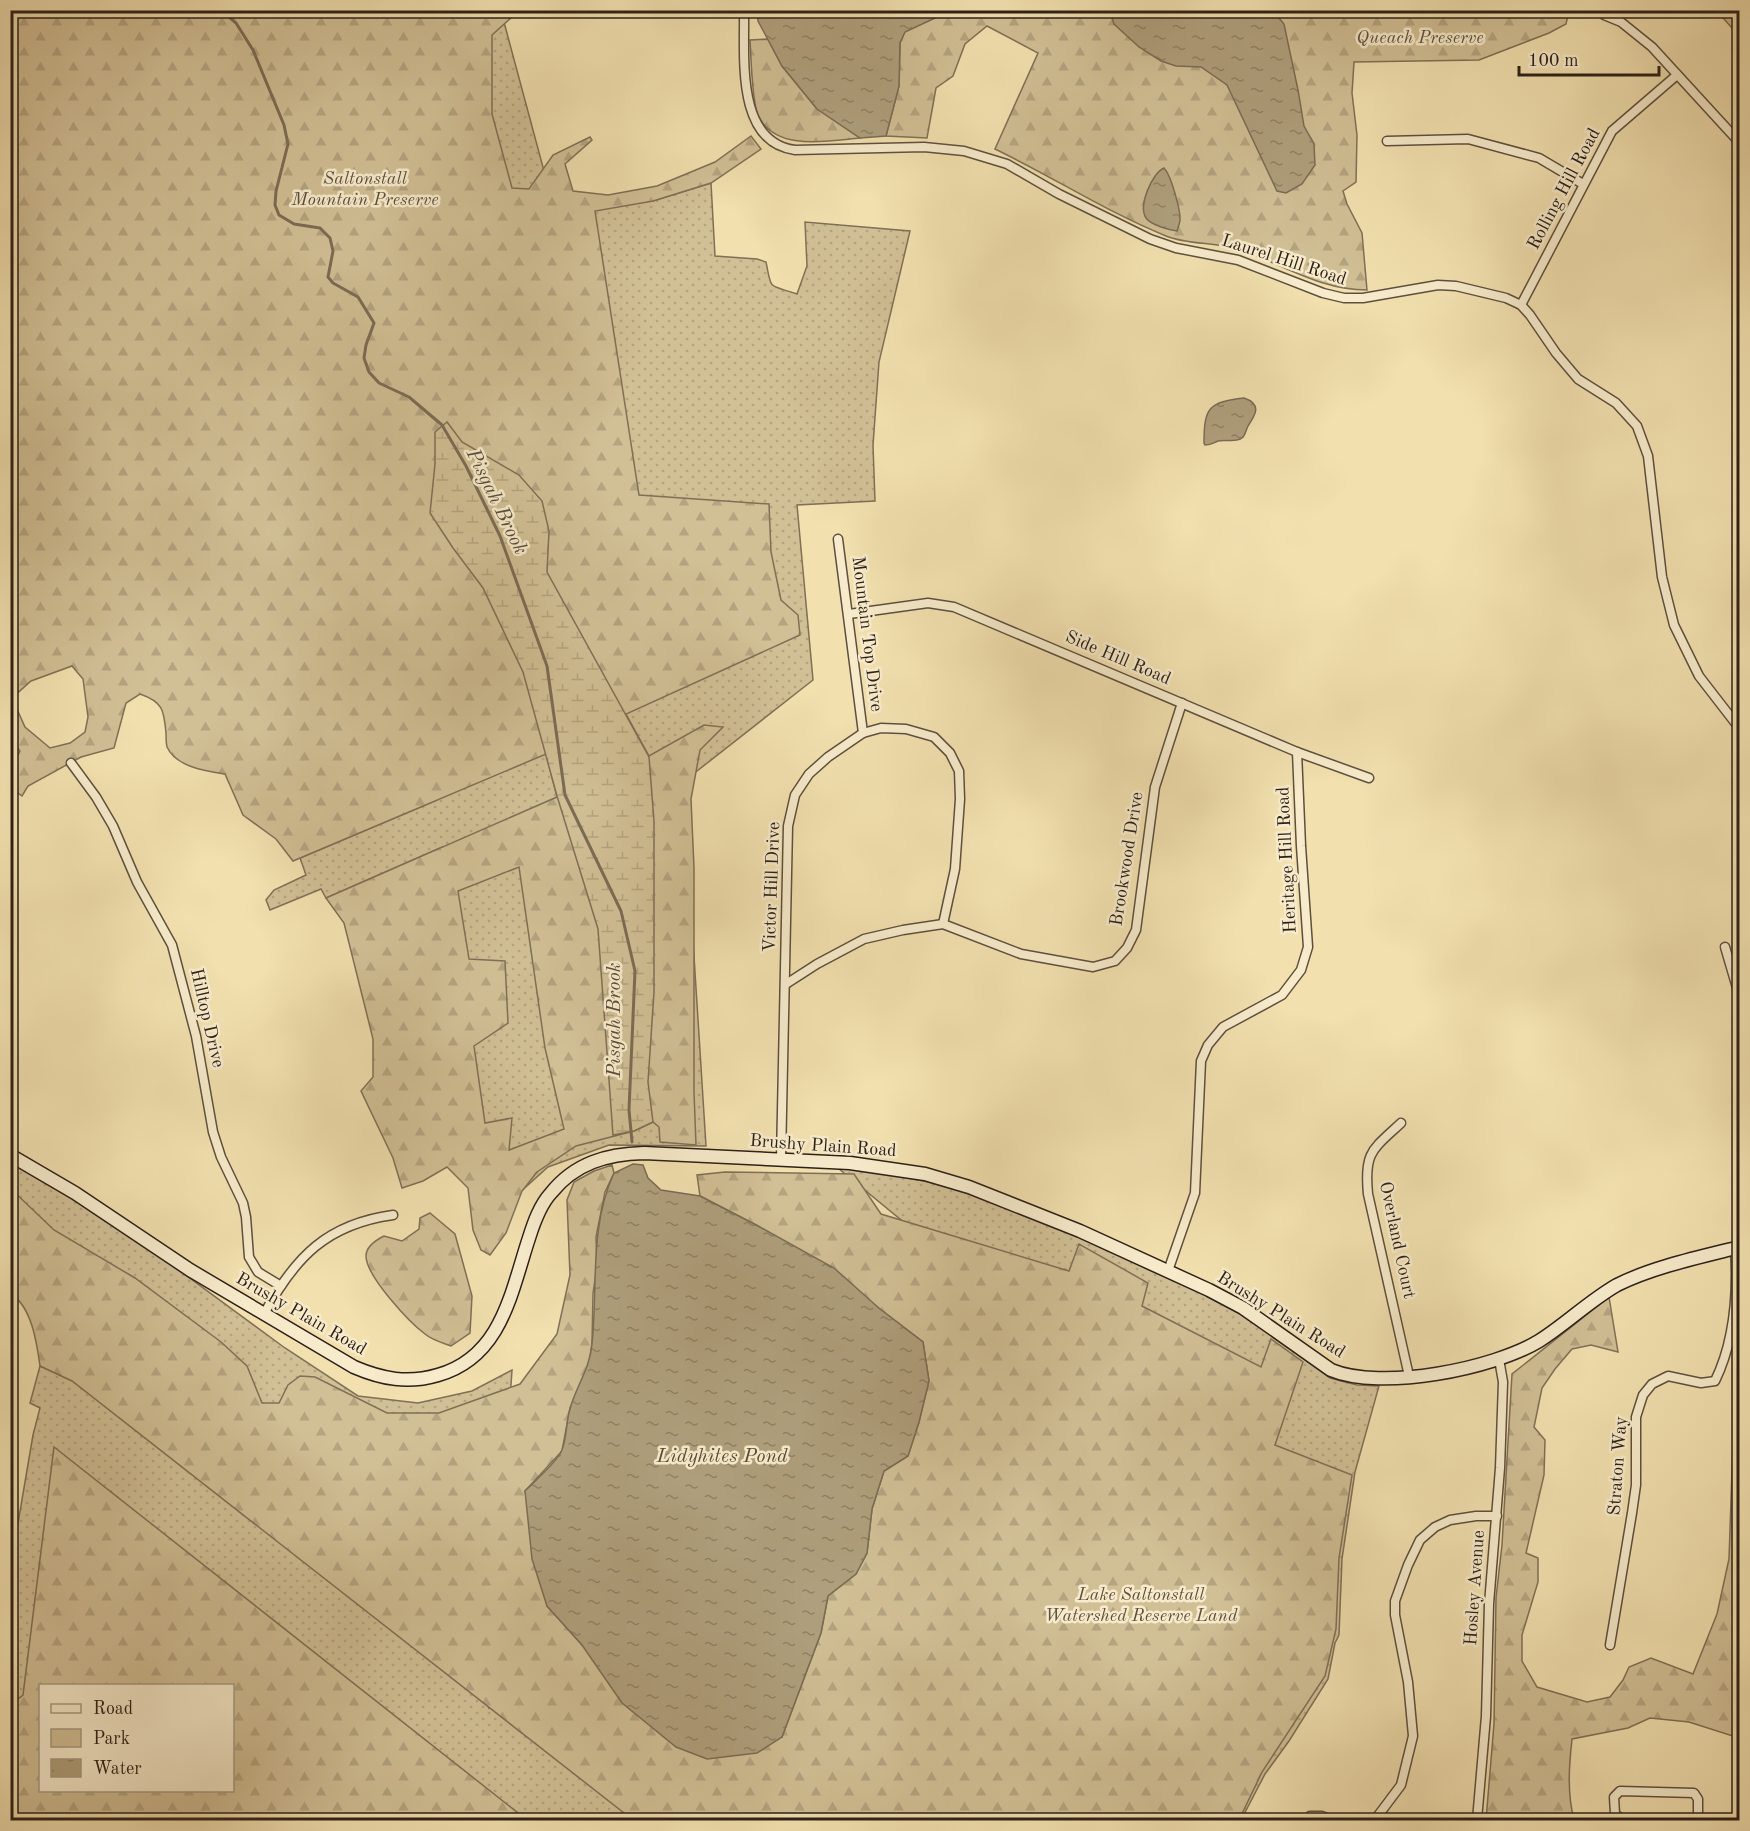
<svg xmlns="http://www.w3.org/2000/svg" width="1750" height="1831" viewBox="0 0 1750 1831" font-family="'Old Standard TT',serif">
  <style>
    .green { fill: url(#green-dots); stroke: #7f7056; stroke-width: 1.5; fill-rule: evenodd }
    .forest { fill: url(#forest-firs); stroke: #7f7056; stroke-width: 1.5; fill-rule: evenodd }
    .wetland { fill: url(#wetland-marsh); stroke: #7f7056; stroke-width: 1.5 }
    .water { fill: url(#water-ripples); stroke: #7b6c54; stroke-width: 1.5 }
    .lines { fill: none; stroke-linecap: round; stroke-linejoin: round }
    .stream { stroke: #7b6c54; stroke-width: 3 }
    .street-casing { stroke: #5e503e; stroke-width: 11 }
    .secondary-casing { stroke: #2d2018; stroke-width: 15 }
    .street { stroke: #f7ebcb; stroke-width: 8 }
    .secondary { stroke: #f7ebcb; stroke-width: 12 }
    .labels { text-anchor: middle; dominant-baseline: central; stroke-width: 5; stroke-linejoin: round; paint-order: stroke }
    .park-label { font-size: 18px; font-style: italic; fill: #5e503e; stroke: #f7ebcb }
    .street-label { font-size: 18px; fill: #2d2018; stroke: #f7ebcb }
    .water-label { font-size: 20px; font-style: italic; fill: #5a4c3b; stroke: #f7ebcb }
  </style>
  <defs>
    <pattern id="green-dots" width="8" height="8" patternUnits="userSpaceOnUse" patternTransform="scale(1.5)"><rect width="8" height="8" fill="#d1bf95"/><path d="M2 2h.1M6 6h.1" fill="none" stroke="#b4a480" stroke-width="1.8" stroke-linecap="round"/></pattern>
    <pattern id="forest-firs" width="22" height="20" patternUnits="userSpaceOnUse" patternTransform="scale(1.5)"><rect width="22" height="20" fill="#d1bf95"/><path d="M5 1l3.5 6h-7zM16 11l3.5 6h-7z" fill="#b4a480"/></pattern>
    <pattern id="wetland-marsh" width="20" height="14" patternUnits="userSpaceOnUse" patternTransform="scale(1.5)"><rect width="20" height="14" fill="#d1bf95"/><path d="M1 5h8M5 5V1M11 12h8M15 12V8" fill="none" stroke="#b4a480"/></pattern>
    <pattern id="water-ripples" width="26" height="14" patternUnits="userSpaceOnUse" patternTransform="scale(1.5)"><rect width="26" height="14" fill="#af9f7c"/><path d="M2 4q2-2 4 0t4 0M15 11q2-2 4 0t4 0" fill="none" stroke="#8f8165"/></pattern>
  </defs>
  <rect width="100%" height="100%" fill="#f2e0af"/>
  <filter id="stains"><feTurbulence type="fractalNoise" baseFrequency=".00333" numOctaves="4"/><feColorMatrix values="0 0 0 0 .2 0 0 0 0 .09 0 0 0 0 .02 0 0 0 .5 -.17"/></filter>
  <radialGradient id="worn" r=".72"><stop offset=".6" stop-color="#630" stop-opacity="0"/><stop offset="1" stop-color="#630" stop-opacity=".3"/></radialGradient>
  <!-- green -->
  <g class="green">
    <path d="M501,11L555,212L653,201L711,183L715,256L757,259L766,262C772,291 767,284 797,294L807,266L805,222L910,231L879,362L873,445L875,501L797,505L813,680L683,782L706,1146L609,1145L548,1167L477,1231L442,847L326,898L321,889L270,910L266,900L274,890L306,875L300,858L437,800L232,313Z"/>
    <polygon points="1717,11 1739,11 1739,36"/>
    <path d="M10,1161L63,1191L157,1254L285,1348L358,1396L418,1403L472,1391L512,1370L489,1708L1008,1308L838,1168L881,1173L929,1182L970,1194L1057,1228L1110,1250L1225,1304L1255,1323L1330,1378L1357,1385L1379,1386L1355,1472L1342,1559L1339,1635L1335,1643L1328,1679L1289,1741L1265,1774L1241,1820H11L17,1699L14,1702L11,1685L10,1578L17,1529L33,1435L40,1408L30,1403L40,1366L62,1376L11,1215ZM40,1686H232V1790H40Z"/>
  </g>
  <!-- forest -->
  <g class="forest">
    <path d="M11,11H515L512,17L492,35V114L512,188L529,189L553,155L590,137L592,140L565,164L573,191L608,195L657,186L715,162L751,136L761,149L711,183L653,201L595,211L639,495L769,504L771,552L781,600L798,615L800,635L626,714L649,756L704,725L723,727L700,750L691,799L694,868V1092L696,1145L660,1142L659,1127L653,1122L634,1131L576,1146L537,1172L522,1191L506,1233L490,1255L481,1250L473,1230L468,1188L447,1167L423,1181L402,1188L393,1158L361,1091L373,1077V1039L344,923L326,898L557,797L546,754L293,861L276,839L243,815L225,774C206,771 176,767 167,747C166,743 166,737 166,733C164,710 163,702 140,694L126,703L114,748L81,757L28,786L22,796L11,788V769L20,751L10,738ZM72,666L83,679L88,717L85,732L70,743L50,748L25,727L12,698L31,681ZM519,867L545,1048L564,1129L509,1150L512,1118L485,1123L474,1046L508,1023L505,961L469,959L458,891Z"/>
    <path d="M946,11H1569L1566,24L1549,33L1479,60L1354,62L1352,93L1357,135L1356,182L1343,191L1347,204L1362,233L1367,290C1319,290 1283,264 1238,249C1215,242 1188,245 1166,236C1107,212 1053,177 995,149L1038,53L987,26L965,44L953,76L936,88L927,138L886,136L899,86L900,43L905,31L937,17Z"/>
    <path d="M768,39L782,66L817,109L860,138C828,141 775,152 758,115C752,102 751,57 750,40Z"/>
    <path d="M612,1165L614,1173L605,1192L596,1237L597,1267L593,1293L592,1344L588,1368L570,1408L562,1451L525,1491L547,1606L582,1645L782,1737L821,1633L828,1596L856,1574L867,1553L872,1509L884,1471L908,1456L919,1422L929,1381L923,1342L880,1309L758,1226L700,1196L697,1175L725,1172L854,1174L881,1214L1069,1271L1079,1244L1148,1283L1142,1306L1261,1367L1271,1339L1303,1362L1275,1445L1352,1475L1339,1558L1336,1629L1325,1676L1262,1772L1239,1820H633L72,1381L40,1366C37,1344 32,1307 11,1294L10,1188L54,1230L135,1278L221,1342L247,1366L262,1403H279L288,1385L300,1376L315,1377L387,1413H439L520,1384L557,1334L570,1275L567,1200L574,1182L594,1171Z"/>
    <path d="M430,1213L455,1234L472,1296L470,1333L451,1346C443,1343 432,1340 425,1334C409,1322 366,1276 366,1256C366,1246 376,1240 384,1236L402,1241L419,1229L420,1218Z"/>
    <path d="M1609,1297L1618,1352L1591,1345L1572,1349L1555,1369L1542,1388L1534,1427L1545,1440L1544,1475L1526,1553L1538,1558V1582L1522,1635V1661L1537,1687L1587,1702L1610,1697L1623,1680L1629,1667L1651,1658L1693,1674L1717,1614L1729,1559L1733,1441L1739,1439V1738L1689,1722L1650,1718L1628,1728L1572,1739C1569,1766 1567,1793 1574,1820H1486L1494,1724L1496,1598L1502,1545L1512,1374Z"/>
    <path d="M54,1447L527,1820H11L10,1745L14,1702L23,1695ZM40,1686H232V1790H40Z"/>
  </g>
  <!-- wetland -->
  <polygon class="wetland" points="447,422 462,442 519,475 542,501 549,531 547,572 649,757 654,821 654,992 648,1082 653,1122 634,1131 613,1135 598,929 557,796 523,672 483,588 453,548 430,513 435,464 435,432"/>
  <!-- water -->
  <g class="water">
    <polygon points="757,11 757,10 946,11 937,17 905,32 900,43 899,86 886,136 860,138 817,109 782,66 758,21"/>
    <polygon points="1110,11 1273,11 1284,24 1298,90 1304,126 1314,144 1315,165 1302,184 1286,193 1277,191 1227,85 1201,67 1176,66 1161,61 1139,47 1114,24"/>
    <path d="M1164,168C1171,175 1181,211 1180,221C1179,225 1178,228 1177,231C1169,230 1151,225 1146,218C1138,206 1152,173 1164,168Z"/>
    <path d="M1244,398C1262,404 1256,414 1248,426C1246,430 1245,436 1242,438C1236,443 1225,439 1218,441C1213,443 1212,445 1205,445L1204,443C1204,407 1209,402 1244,398Z"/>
    <path d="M633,1164L643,1165L648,1178L661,1190L700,1196L758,1226L834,1268L880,1309L923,1342L929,1381L919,1422L908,1456L884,1471L872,1509L867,1553L856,1574L828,1596L821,1633L782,1737L757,1753L707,1759L676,1747L622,1703L582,1645L547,1606L532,1559L525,1491C535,1481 557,1462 562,1450C567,1437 566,1422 570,1409C576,1386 590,1369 592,1344C598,1286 589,1227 614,1173Z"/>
  </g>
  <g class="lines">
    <!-- stream -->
    <polyline class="stream" points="221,10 236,23 253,50 284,125 288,144 276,191 275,205 279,215 294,224 320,228 330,238 333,251 328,277 333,283 358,297 374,323 366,345 364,358 369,372 379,383 409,397 442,425 466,466 500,536 547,666 565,795 621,911 635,971 629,1110 632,1142"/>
    <!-- street casing -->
    <g class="street-casing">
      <g id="street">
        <path d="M744,10C745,56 735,142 795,150L924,147L964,151L1007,164L1059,194L1150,239L1176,248L1238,260L1323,293L1344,298H1363L1438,285L1456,286L1506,298L1521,305L1530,315L1556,353L1578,379L1616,403L1637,426L1648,456L1662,577L1674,625L1699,676L1740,729"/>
        <polyline points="1604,15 1621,22 1652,47 1740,143"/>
        <polyline points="1387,141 1468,139 1539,158 1583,184"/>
        <polyline points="1521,305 1612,131 1677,75"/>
        <polyline points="838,539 863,733"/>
        <polyline points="849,614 928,603 954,607 1297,752 1369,778"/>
        <polyline points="1740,642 1740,660"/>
        <polyline points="71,763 96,797 113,826 137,882 172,945 196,1036 213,1132 221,1157 243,1203 246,1217 249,1257 258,1272 281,1286"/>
        <polyline points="1725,947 1740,998"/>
        <polyline points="786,984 817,964 864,939 903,930 943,924 1021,954 1093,967 1115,961 1127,948 1136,930 1155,787 1182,703"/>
        <path d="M1401,1123C1372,1150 1364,1152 1368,1194L1409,1376"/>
        <polyline points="781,1159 788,826 795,795 809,774 828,757 863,733 881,728 906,729 934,737 950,753 959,771 960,799 955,869 943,924"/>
        <polyline points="1168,1271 1195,1193 1201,1061 1208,1045 1223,1027 1282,995 1301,970 1308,947 1301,846 1297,752"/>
        <path d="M264,1314C295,1257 327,1224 393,1215"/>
        <path d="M1610,1645L1632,1513L1636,1485V1417L1643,1395L1652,1384L1668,1376L1701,1383L1715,1381C1735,1340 1738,1293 1735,1248"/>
        <polyline points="1308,1820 1310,1816 1322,1816 1332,1820"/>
        <polyline points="1372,1820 1377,1817 1401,1785 1413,1736 1408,1682 1395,1615 1395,1601 1408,1565 1420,1540 1435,1527 1450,1520 1476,1516 1497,1516"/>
        <polyline points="1477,1820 1486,1716 1489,1604 1500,1468 1503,1382 1499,1359"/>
        <polyline points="1698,1820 1698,1799 1694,1793 1620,1791 1614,1797 1615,1814 1623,1820 1698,1819"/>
      </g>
    </g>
    <!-- secondary casing -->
    <g class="secondary-casing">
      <path id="secondary" d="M10,1155L75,1193L190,1270L354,1367C382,1379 408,1384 438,1375C502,1357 511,1292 529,1238C534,1222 540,1205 551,1193C575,1163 607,1154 644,1153L850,1163L925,1174L969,1187L1080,1231L1209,1290L1243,1308L1331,1370C1381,1391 1493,1369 1539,1341C1566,1324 1589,1301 1617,1285C1653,1267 1700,1257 1740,1247"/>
    </g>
    <!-- street -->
    <use href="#street" class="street"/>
    <!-- secondary -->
    <use href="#secondary" class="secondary"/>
  </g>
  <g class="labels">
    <!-- park labels -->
    <g class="park-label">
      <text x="1420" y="38">Queach Preserve</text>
      <text x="365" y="179">Saltonstall<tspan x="365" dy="21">Mountain Preserve</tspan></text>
      <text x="1141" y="1595">Lake Saltonstall<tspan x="1141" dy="21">Watershed Reserve Land</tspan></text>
    </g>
    <!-- street labels -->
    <g class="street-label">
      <text transform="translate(1564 189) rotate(-62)">Rolling Hill Road</text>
      <text transform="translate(1284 260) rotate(18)">Laurel Hill Road</text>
      <text transform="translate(867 634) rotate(83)">Mountain Top Drive</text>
      <text transform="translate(1118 658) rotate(23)">Side Hill Road</text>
      <text transform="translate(1127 859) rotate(-81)">Brookwood Drive</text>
      <text transform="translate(1287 860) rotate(-93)">Heritage Hill Road</text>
      <text transform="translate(772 887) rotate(-88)">Victor Hill Drive</text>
      <text transform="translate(207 1018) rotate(77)">Hilltop Drive</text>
      <text transform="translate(823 1146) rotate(4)">Brushy Plain Road</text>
      <text transform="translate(1397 1240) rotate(78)">Overland Court</text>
      <text transform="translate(301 1314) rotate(30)">Brushy Plain Road</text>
      <text transform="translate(1281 1315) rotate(32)">Brushy Plain Road</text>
      <text transform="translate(1618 1466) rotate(-86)">Straton Way</text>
      <text transform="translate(1475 1588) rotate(-86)">Hosley Avenue</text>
    </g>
    <!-- water labels -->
    <g class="water-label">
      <text transform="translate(496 502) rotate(64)">Pisgah Brook</text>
      <text transform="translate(615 1020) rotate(-90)">Pisgah Brook</text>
      <text x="722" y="1457">Lidyhites Pond</text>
    </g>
  </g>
  <!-- margin -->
  <rect width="1750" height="1831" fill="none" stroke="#f2e0af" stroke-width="36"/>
  <rect x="12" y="12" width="1726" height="1807" fill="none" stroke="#2d2018" stroke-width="3"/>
  <rect x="18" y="18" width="1714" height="1795" fill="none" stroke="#2d2018" stroke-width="1.5"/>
  <!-- legend -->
  <rect x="39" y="1684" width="195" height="108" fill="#f7ebcb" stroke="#a69a83" stroke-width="1.5"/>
  <rect x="51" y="1704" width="30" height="9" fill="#f7ebcb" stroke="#a69a83" stroke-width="1.5"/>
  <text x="93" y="1714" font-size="18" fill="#2d2018">Road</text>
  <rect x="51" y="1729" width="30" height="18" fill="#d1bf95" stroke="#a69a83" stroke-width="1.5"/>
  <text x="93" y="1744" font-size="18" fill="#2d2018">Park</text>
  <rect x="51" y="1759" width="30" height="18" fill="url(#water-ripples)" stroke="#a69a83" stroke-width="1.5"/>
  <text x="93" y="1774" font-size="18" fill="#2d2018">Water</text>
  <!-- scale -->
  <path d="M1519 66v9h140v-9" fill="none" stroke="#2d2018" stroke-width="3"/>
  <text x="1528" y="66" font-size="18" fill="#2d2018" stroke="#f7ebcb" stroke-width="4.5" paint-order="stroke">100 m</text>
  <rect width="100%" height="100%" filter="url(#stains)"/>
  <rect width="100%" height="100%" fill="url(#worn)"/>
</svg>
